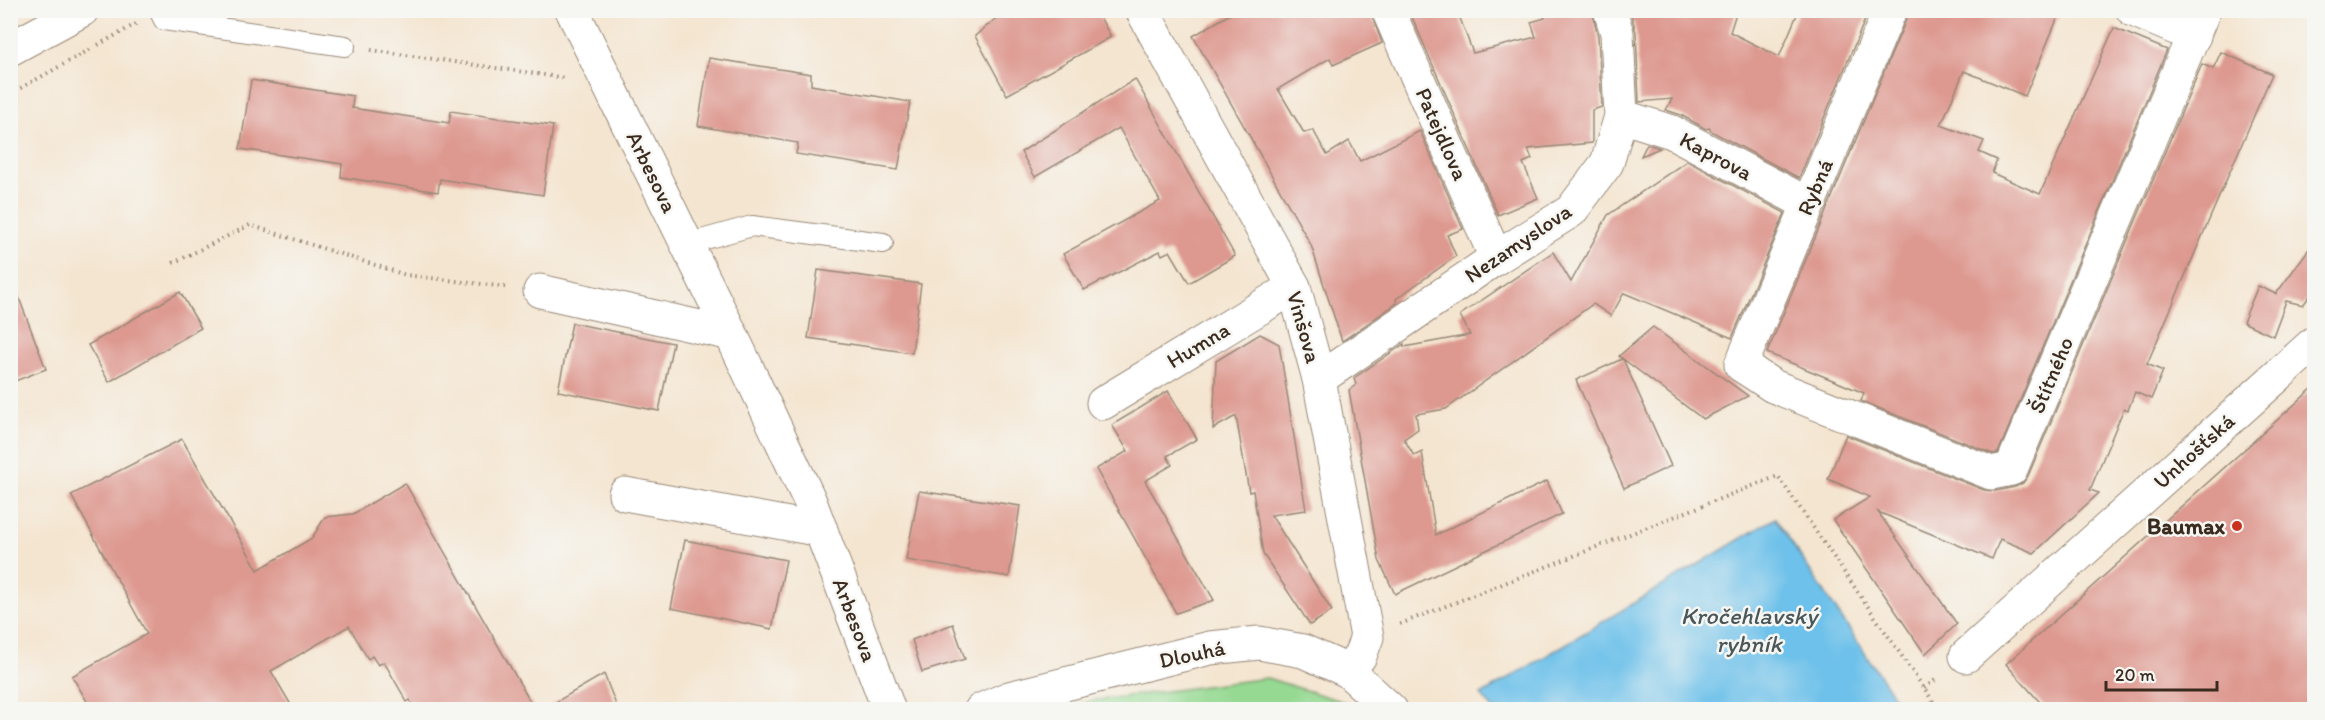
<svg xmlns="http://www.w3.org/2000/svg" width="2325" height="720" viewBox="0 0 2325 720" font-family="Itim,sans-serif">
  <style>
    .green { fill: #95d992; stroke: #688258; stroke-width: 1.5 }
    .water { fill: #6ec1ea; stroke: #547684; stroke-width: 1.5 }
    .building { fill: #dd988f }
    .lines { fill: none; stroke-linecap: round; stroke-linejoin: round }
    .lane-casing { stroke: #988877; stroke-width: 22 }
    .street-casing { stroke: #988877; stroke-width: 35 }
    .path { stroke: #988877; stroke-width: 4; stroke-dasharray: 1.5 4.5; stroke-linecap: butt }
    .lane { stroke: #fff; stroke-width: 20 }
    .street { stroke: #fff; stroke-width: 33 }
    .poi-dot { fill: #c8321e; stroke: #f6f6f2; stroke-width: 2 }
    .labels { text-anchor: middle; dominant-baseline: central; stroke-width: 5; stroke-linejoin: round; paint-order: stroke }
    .street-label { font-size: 22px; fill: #3b2a1e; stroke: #f6f6f2 }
    .poi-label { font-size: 22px; font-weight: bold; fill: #3b2a1e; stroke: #f6f6f2; text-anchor: end }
    .water-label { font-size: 24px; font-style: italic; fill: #4a575b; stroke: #f6f6f2 }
  </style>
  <rect width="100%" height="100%" fill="#f6f6f2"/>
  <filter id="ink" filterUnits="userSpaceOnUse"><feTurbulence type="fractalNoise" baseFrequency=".0167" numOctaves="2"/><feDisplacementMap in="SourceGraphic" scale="12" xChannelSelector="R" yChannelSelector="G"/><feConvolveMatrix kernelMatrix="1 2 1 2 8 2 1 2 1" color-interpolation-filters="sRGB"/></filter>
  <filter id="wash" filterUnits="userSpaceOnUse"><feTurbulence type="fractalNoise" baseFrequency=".008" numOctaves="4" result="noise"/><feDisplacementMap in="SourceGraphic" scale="24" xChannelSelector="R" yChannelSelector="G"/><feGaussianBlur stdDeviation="1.35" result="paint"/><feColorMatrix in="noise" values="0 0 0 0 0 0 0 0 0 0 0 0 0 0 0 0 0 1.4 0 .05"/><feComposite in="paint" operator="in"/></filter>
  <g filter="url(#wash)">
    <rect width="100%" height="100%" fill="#f4e5d0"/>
    <!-- green -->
    <polygon class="green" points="1267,678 1347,703 1355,709 1067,709 1090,701"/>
    <!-- water -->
    <polygon class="water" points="1775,518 1902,709 1494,710 1481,695"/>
    <g id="blocks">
      <!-- building -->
      <g class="building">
        <polygon points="1006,10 1096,10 1111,37 1007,95 975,36"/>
        <polygon points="1237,10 1370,10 1382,43 1333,65 1330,58 1278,89 1304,133 1313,130 1327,155 1349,141 1360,161 1420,131 1463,229 1447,235 1456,256 1396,299 1397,303 1342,341 1311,245 1193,36"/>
        <polygon points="1409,10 1457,10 1473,53 1536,37 1531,22 1545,18 1543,10 1592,10 1598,36 1602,107 1592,110 1592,143 1528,149 1532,159 1523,163 1538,198 1498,215"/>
        <polygon points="1630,10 1737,10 1730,32 1779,57 1799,10 1869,10 1799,178 1711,131 1709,128 1706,129 1681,115 1666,110 1672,99 1639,102 1636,32"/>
        <polygon points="1908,10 2061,10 2025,96 1964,71 1941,125 1984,141 1979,152 1997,160 1992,173 2040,194 2114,28 2167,50 1998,453 1993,454 1861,401 1864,393 1767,353 1907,17"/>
        <polygon points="2221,52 2272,74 2147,364 2163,371 2151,399 2135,392 2128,410 2124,408 2090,490 2099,493 2034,553 2000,539 1992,559 1878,512 1957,624 1925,654 1833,520 1870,497 1828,479 1846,435 1984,490 1995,491 2015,487 2023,483 2028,476 2202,64 2213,69"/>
        <polygon points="709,58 811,74 811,85 910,102 898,170 796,154 798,143 698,126"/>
        <polygon points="1135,79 1235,256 1189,283 1170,251 1162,255 1160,251 1084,290 1063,254 1160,201 1119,128 1035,177 1021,152"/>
        <polygon points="251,80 353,96 352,108 449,123 451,111 553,126 543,195 440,179 438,192 341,177 342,164 240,149"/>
        <polygon points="1647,144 1660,148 1641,156"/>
        <polygon points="1687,161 1785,213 1732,338 1624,293 1611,316 1593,304 1446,409 1416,414 1418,429 1404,439 1414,456 1422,452 1436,535 1547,481 1562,514 1395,594 1379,560 1349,390 1356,385 1354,378 1404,344 1404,347 1470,335 1460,315 1553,252 1571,282 1608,215"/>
        <polygon points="2314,242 2314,291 2303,305 2286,301 2273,336 2243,322 2258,286 2276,294"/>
        <polygon points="818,270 921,284 912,353 808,338"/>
        <polygon points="13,282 46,369 10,383 10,283"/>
        <polygon points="180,292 201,328 109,382 88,345"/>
        <polygon points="572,323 673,343 659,411 558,391"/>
        <polygon points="1653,327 1748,396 1703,419 1623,359 1671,466 1624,488 1576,380 1622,359 1619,356"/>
        <polygon points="1260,334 1279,344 1306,510 1271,515 1332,611 1310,625 1263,554 1253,491 1249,492 1236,416 1213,429 1216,361"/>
        <polygon points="2314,387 2314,710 2047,710 2006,664"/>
        <polygon points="1168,391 1197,439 1167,456 1172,465 1145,481 1214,600 1176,613 1096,469 1128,451 1112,425"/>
        <polygon points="182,439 258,570 312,538 325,517 353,514 405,483 535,710 415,710 410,700 407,702 384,662 378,665 372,656 368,659 349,626 271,671 294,710 92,710 72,676 147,634 71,495"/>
        <polygon points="919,491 1020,506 1009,577 906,560"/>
        <polygon points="685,540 786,560 772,629 671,608"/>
        <polygon points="953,624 965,659 922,672 912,640"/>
        <polygon points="604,674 618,710 542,710"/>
      </g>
    </g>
  </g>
  <g filter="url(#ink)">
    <use href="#blocks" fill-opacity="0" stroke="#988877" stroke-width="1.5"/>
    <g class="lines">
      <!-- lane casing -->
      <g class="lane-casing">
        <g id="lane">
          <polyline points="159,10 164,20 345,46"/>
          <polyline points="687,244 752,226 883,243"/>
        </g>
      </g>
      <!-- street casing -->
      <g class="street-casing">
        <g id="street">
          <polyline points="572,10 731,334 809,499 889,710"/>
          <polyline points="1142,10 1294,287 1319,379 1367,637 1360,656 1348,671"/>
          <polyline points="1388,10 1496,258"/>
          <polyline points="1890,10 1741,365 1773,386 1991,473 2011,469 2204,10"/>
          <polyline points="2133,10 2194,36"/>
          <polyline points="10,49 82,10"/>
          <polyline points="1621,116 1672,132 1808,204"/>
          <polyline points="540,291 731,334"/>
          <polyline points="1319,379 1496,258 1571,211 1607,163 1621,116 1617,33 1610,10"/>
          <polyline points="1103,403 1294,287"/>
          <polyline points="625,494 821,530"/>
          <polyline points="1966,656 2314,343"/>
          <polyline points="981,710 1009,698 1210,648 1259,643 1303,651 1348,671 1391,710"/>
        </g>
      </g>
      <!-- path -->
      <g class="path">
        <polyline points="98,45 136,24"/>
        <polyline points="371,50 565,78"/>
        <polyline points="10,94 91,49"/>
        <polyline points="173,263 250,225 406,275 506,287"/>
        <polyline points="1400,624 1778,476 1939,710"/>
        <polyline points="1924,688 1938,678"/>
        <polyline points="843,710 845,699"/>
      </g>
      <!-- lane -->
      <use href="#lane" class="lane"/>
      <!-- street -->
      <use href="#street" class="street"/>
    </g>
  </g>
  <!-- markers -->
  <circle class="poi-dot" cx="2237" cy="526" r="6"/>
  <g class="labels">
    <!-- street labels -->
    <g class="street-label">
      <text transform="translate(1442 134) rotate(66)">Patejdlova</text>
      <text transform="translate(1716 156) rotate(28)">Kaprova</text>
      <text transform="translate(652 172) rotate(64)">Arbesova</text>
      <text transform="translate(1815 187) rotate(-67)">Rybná</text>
      <text transform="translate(1518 243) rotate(-34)">Nezamyslova</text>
      <text transform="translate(1304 327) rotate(74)">Vinšova</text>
      <text transform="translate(1198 345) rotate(-31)">Humna</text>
      <text transform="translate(2051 375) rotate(-67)">Štítného</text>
      <text transform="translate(2194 451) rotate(-42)">Unhošťská</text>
      <text transform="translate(855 620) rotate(69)">Arbesova</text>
      <text transform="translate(1192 654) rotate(-12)">Dlouhá</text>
    </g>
    <!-- poi labels -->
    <g class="poi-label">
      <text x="2225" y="526">Baumax</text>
    </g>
    <!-- water labels -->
    <g class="water-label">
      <text x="1749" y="615">Kročehlavský<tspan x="1749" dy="28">rybník</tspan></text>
    </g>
  </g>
  <!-- margin -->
  <rect width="2325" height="720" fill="none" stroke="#f6f6f2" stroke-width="36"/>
  <!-- scale -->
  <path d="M2106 681v9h111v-9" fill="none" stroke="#3b2a1e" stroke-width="3"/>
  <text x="2115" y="681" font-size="18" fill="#3b2a1e" stroke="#f6f6f2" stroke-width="4.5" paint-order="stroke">20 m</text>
</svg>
